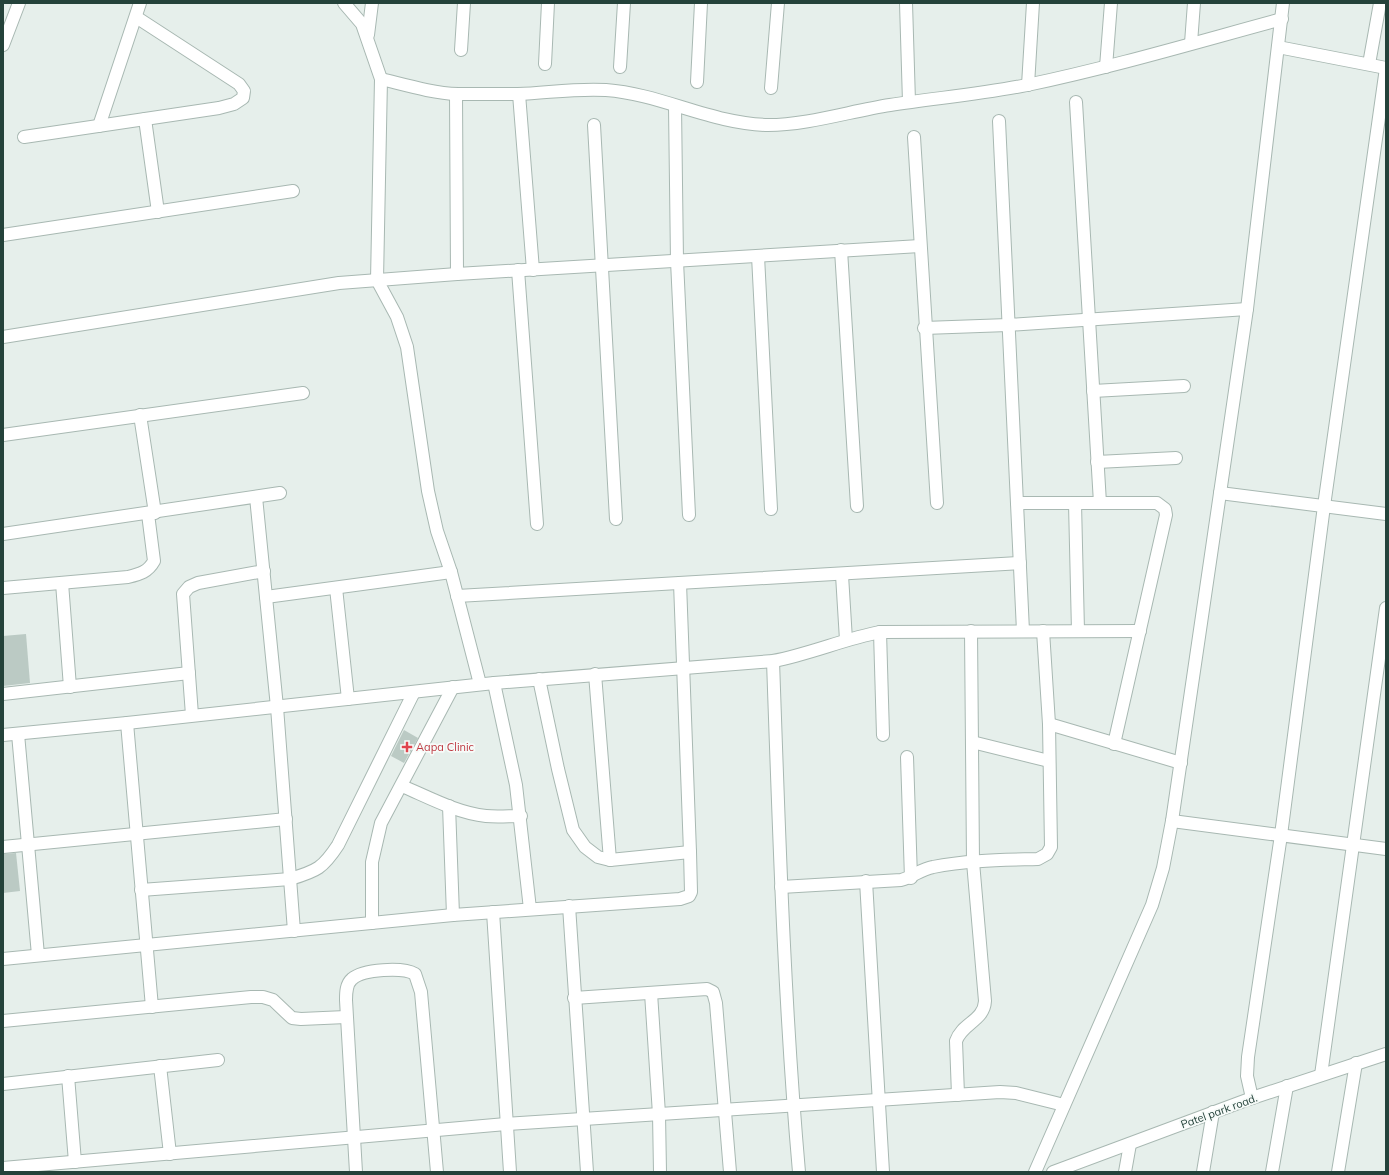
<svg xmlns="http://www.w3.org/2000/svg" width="1389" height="1175" viewBox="0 0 1389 1175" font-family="Mulish,sans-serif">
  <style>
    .building { fill: #bbcac4 }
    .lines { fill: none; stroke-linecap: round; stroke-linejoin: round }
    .minor-casing { stroke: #a8b8b2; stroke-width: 14 }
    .minor { stroke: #fff; stroke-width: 12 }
    .health-dot { fill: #e0444e; stroke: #f7fbf9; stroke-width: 1.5 }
    .labels { text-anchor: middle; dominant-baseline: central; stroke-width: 3.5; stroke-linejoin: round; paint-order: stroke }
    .health-label { font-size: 11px; fill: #be3a42; stroke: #f7fbf9; text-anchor: start }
    .street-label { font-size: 11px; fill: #24423a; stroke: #f7fbf9 }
  </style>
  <rect width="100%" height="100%" fill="#e6efeb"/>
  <!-- building -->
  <g class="building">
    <polygon points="26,634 30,683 3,686 3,636"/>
    <polygon points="404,730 418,738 404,763 391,756"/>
    <polygon points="16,853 20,891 3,893 3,854"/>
  </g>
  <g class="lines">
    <!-- minor casing -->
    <g class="minor-casing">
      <g id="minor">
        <polyline points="344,3 362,24 381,79 377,280 397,317 407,347 428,491 437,531 451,572 480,684"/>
        <polyline points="906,3 909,102"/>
        <polyline points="368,35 372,3"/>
        <polyline points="1191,43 1194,3"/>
        <polyline points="3,45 19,3"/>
        <polyline points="1278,47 1386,68"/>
        <polyline points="461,50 464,3"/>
        <polyline points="545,64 548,3"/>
        <polyline points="1369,64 1380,3"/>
        <polyline points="620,67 624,3"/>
        <polyline points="1106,67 1111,3"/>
        <path d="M381,79C406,85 432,93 458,94C478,94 498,94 518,94C547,93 576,88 606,90C661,94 712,124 768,125C807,125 851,111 890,105C936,98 982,94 1027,85C1113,67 1197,42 1282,19"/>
        <polyline points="697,82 701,3"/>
        <polyline points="1028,85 1033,3"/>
        <polyline points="771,88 778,3"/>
        <polyline points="456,94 457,274"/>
        <polyline points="519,94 533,270"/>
        <polyline points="1076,102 1100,503"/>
        <polyline points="675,106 677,261 689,515"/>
        <polyline points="145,119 158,212"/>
        <polyline points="999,121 1023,631"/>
        <polyline points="594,125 616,519"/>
        <polyline points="99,126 140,3"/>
        <polyline points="24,137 219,108 234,104 243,98 244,91 239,84 136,17"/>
        <polyline points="914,137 937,503"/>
        <polyline points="3,235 293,191"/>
        <polyline points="841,250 857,506"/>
        <polyline points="758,256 771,509"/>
        <polyline points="518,270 537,524"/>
        <polyline points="924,328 1008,325 1247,309"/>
        <polyline points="3,337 339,283 457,274 920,246"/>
        <polyline points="1093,391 1184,386"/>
        <polyline points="140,415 155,513"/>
        <polyline points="3,435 303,393"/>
        <polyline points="1097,462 1176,458"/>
        <polyline points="1220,493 1386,514"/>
        <polyline points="256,497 277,707 294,931"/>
        <polyline points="1017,503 1157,503 1165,509 1166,515 1114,744"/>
        <polyline points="1075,503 1078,631"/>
        <polyline points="3,534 280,493"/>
        <polyline points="842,575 846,640"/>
        <polyline points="62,583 70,687"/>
        <path d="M3,588L128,577C140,574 148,572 154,561L148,514"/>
        <polyline points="336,588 348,699"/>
        <polyline points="457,596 1020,563"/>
        <polyline points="266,597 451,572"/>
        <polyline points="880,632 883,735"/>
        <path d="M773,661C779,831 784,1002 799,1172"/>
        <polyline points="595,674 610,860"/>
        <polyline points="539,679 558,769 573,830 585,847 598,857 610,860 690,852"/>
        <polyline points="494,683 516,785 530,909"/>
        <polyline points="3,694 189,673"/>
        <polyline points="192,715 183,594 189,587 198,583 264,571"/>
        <polyline points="127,723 152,1007"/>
        <polyline points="1049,724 1181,763"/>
        <polyline points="18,734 38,955"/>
        <path d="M3,735L127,723L494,683L773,661C810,654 844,639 880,632L1140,631"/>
        <polyline points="972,742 1049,761"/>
        <polyline points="907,757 911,878"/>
        <path d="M402,786C428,797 457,813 486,816C497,817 509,816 521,816"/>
        <polyline points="449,806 453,915"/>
        <polyline points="1172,821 1386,849"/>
        <polyline points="3,847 286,819"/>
        <polyline points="866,881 883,1172"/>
        <path d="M781,887L901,880C913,877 921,869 933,867C967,860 1003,860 1038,859L1047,854L1051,847L1049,724L1043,631"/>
        <path d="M141,890L290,879C317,871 323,868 338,845L414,692"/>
        <polyline points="569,906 587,1172"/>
        <polyline points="493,912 510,1172"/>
        <polyline points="372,923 372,862 381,823 453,687"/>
        <polyline points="3,959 453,915 680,899 689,896 691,892 690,852 680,583"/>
        <polyline points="651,993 659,1114 660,1172"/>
        <polyline points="574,998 707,989 713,992 716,1003 730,1172"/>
        <polyline points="3,1021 251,997 263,997 273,1000 292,1018 301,1019 346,1017"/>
        <polyline points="160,1066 170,1154"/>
        <polyline points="1321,1075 1386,608"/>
        <polyline points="68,1076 75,1162"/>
        <polyline points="3,1084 218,1060"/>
        <path d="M958,1095L956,1041C962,1023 984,1021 985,1001L973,862L971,631"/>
        <polyline points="1252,1098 1247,1076 1248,1057 1281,835 1324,506 1386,68"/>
        <polyline points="3,1168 506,1124 1000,1092 1016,1093 1064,1105"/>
        <path d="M356,1172L346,1000C346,993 346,984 352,979C363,969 403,967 415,974L421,992L437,1172"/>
        <polyline points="1035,1172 1152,905 1163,868 1172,821 1247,309 1283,3"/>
        <polyline points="1053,1172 1252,1098 1386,1054"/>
        <polyline points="1125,1172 1130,1144"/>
        <polyline points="1203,1172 1213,1112"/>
        <polyline points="1272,1172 1287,1086"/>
        <polyline points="1338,1172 1356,1063"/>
      </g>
    </g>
    <!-- minor -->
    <use href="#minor" class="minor"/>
  </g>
  <!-- markers -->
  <path class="health-dot" d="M405 741h4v4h4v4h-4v4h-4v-4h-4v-4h4z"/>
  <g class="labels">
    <!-- health labels -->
    <g class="health-label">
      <text x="416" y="747">Aapa Clinic</text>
    </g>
    <!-- street labels -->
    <g class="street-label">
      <text transform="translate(1219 1111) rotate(-20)">Patel park road.</text>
    </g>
  </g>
  <!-- border -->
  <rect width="1389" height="1175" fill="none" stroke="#24423a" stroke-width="8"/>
</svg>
